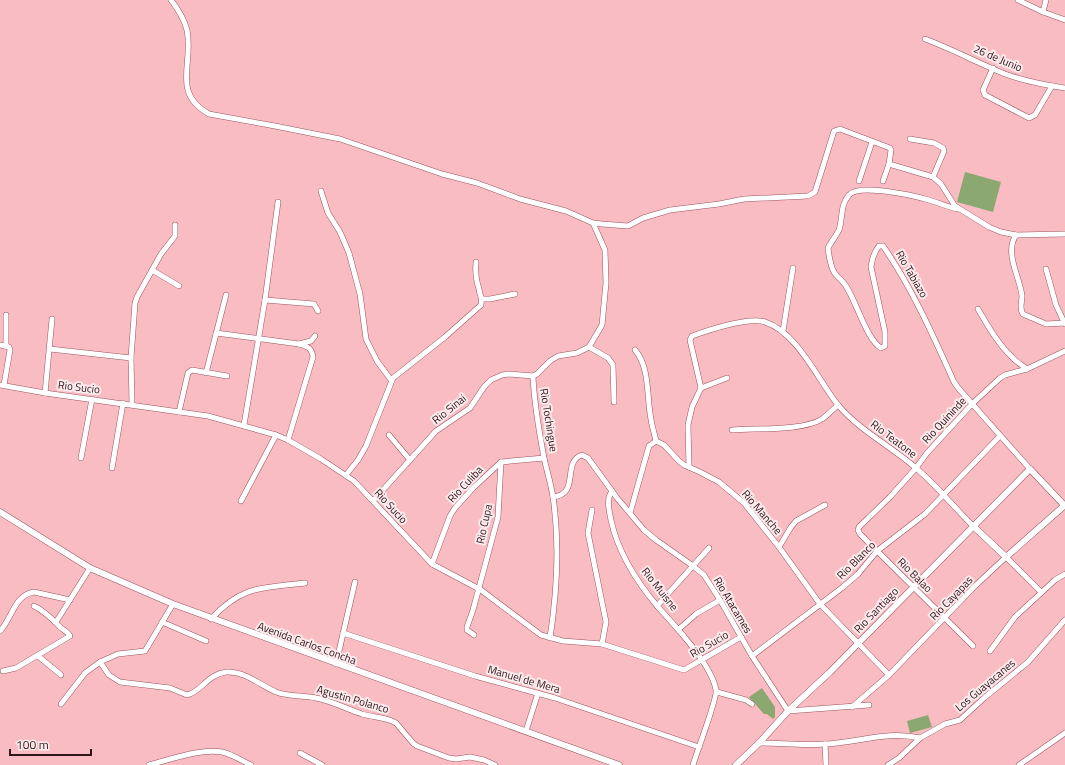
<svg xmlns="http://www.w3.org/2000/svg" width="1065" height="765" viewBox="0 0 1065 765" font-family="'Titillium Web',sans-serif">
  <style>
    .green { fill: #8aa870 }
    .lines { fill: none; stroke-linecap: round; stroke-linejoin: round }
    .minor-casing { stroke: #98555e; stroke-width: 6 }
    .tertiary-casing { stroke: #98555e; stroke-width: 7 }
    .minor { stroke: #fff; stroke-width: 5 }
    .tertiary { stroke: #fff; stroke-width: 6 }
    .labels { text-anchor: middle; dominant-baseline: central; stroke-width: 4; stroke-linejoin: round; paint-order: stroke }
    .street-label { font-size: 11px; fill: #311519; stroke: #fbebec }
  </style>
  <rect width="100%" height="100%" fill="#fabcc3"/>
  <!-- green -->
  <g class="green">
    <polygon points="965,172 1001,182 993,212 957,202"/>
    <polygon points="762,688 775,707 775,717 773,719 767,714 764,714 749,697"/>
    <polygon points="928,715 932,727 910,733 907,721"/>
  </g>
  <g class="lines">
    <!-- minor casing -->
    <g class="minor-casing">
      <g id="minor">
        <path d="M171,0C178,9 184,19 187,30C194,63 171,93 209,114L275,126L340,139L442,174L477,183L520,199L566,211L593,223L602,224L628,226L643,218L670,210L719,204L744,199L808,196L815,192L834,131L840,129L890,148L891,150L889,164L933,177L941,184L955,206L989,227L1001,232L1016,235L1065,234"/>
        <polyline points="1018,0 1043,12 1065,20"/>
        <polyline points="1043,12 1046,0"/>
        <path d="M925,39C952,49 978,63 1005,74C1024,81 1045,85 1065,88"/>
        <polyline points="993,68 983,90 985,95 1029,118 1035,115 1052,86"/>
        <polyline points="910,139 934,143 943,148 944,151 933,177"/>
        <polyline points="859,181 872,142"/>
        <polyline points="883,181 889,164"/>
        <polyline points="321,191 328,213 340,232 349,253 360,294 366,339 377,361 391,380"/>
        <path d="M958,209C948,207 939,203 929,200C915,196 859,183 849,195C840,205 843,218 839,230C836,236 831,242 828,248C829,256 830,265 834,272C837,277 843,281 846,286C856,301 867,340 881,348L885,346V332L871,267C872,259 874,252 879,246H883C912,288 933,335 954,382L959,389L1030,469"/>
        <path d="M1016,235C1004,253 1020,277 1022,296C1022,302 1019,309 1023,314L1046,324L1065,323"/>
        <polyline points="1046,269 1056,305 1065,324"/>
        <polyline points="152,270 179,286"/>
        <polyline points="482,299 490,299 515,294"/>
        <polyline points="265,300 314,304 318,311"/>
        <path d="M978,309C988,326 998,344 1012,357C1016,362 1022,365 1027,369"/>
        <polyline points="783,331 793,268"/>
        <path d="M216,333L299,344C307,346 312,348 313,357L288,440"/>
        <polyline points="299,344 311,341 315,336"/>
        <polyline points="0,345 9,347 10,350 4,385"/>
        <polyline points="6,346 6,315"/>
        <polyline points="589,347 608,358 613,365 614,402"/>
        <polyline points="50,349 131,358"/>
        <path d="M635,350C649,366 647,393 650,413C651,423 654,432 656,441"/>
        <polyline points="206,373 226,295"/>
        <polyline points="0,385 45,393 208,416 276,435 288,440 321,459 354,481 432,564 481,590 541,635 563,641 602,644 684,670 741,637"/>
        <polyline points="701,388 727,378"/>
        <polyline points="45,393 52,319"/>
        <polyline points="132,404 131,358 135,303 137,297 161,254 175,236 175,225"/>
        <polyline points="179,412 188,373 192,370 227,376"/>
        <polyline points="244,425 265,300 278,202"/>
        <path d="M732,430C756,428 803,431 822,419C828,415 833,409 838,405"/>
        <polyline points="389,435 410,460"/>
        <polyline points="81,458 92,399"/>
        <path d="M689,467L688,425L692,407L701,388L690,340L692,336C709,330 748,317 765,322C797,332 818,380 838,405C860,431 891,446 916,468C936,485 954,507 973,526"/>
        <polyline points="112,468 123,403"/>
        <path d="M346,475L358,460L366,446L393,378L445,337L481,305C483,297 480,297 479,289C476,280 475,272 476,262"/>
        <path d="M612,491C606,499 609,510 611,520C618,553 636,581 658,607C676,627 693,645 707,668C711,675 715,682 716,690C718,697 696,754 693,765"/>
        <path d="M553,497C581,494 561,462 582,455L588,458L617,498L644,530L656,540L693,566L704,575L720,600L752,656L788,711L869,705"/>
        <polyline points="241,501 276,435"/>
        <polyline points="373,501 436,431 470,408 484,387 491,380 502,375 509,374 533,376"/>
        <polyline points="592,510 588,533 606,622 602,644"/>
        <polyline points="630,513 649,446 656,441 664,445 679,461 684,465 700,472 719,482 744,503 779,547 820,604 889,675"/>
        <polyline points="779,547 791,527 796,521 825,505"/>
        <polyline points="432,564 450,516 455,508 473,488 501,462 544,458"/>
        <polyline points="657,606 709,548"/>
        <path d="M211,619C242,585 263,588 305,583"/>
        <polyline points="56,622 90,568"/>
        <polyline points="162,622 206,641"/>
        <polyline points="679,629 696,614 720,600"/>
        <path d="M0,631C12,619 14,595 34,592L70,600"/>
        <polyline points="343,633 475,676 555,698 699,747"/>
        <polyline points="474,635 467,630 467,627 473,610 498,517 501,462"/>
        <path d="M550,638C557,592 560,544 553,497C551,484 547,471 544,458C539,431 534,404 533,376L537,374L550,361L558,356L577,353L589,347L602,325L606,283L605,250L593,223"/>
        <polyline points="973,646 860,534 858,530 859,527 890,497 916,468 927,453 972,404 1000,378 1005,375 1027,369 1065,351"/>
        <polyline points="990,651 1015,617 1055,580 1065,574"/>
        <polyline points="38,656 61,675"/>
        <polyline points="752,656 843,587 858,574 877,551 925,514 1000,436"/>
        <path d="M100,662L109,675L120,682L170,688L187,695C201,692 208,674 226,672C245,671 260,685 276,692C289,697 303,695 316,698C332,701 347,709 362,714C372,717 382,717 392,721L396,723L413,743L417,746L449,758L456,759L470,757L484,760L495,765"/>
        <polyline points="336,664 355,582"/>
        <path d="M3,671L16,668L70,636C68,632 63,630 60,627C52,619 45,611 34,606"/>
        <polyline points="717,692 746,700 752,704"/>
        <polyline points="61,704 85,673 100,662 118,654 145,651 173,604"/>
        <polyline points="852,707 889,675 975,586 1006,557 1041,592"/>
        <polyline points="526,731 538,693"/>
        <path d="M759,743C781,743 803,746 824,744C857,743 887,730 920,738"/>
        <polyline points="825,744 826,765"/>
        <polyline points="300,753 322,765"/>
        <path d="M149,765C169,760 201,748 222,752C232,754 242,761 251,765"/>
        <polyline points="888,765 899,758 920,738 945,724 960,720 984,698 1028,662 1065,620"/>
        <polyline points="1019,765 1065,733"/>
      </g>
    </g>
    <!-- tertiary casing -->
    <g class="tertiary-casing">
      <g id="tertiary">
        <polyline points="0,512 90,568 173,604 619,765"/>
        <polyline points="973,526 1006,557 1065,505"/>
        <polyline points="736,765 759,743 788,711 830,672 1030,469 1065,506"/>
      </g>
    </g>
    <!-- minor -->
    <use href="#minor" class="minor"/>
    <!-- tertiary -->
    <use href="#tertiary" class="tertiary"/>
  </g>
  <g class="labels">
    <!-- street labels -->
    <g class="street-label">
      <text transform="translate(998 58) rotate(23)">26 de Junio</text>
      <text transform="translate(912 274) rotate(60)">Rio Tabiazo</text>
      <text transform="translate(79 387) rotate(7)">Rio Sucio</text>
      <text transform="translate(449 409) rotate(-39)">Rio Sinai</text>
      <text transform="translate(549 420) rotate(81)">Rio Tochingue</text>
      <text transform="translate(944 420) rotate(-47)">Rio Quininde</text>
      <text transform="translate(894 439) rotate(37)">Rio Teatone</text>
      <text transform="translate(465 484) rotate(-47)">Rio Culiba</text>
      <text transform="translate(391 506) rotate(47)">Rio Sucio</text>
      <text transform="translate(762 512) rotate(49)">Rio Manche</text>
      <text transform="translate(484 524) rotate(-78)">Rio Cupa</text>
      <text transform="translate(856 560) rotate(-45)">Rio Blanco</text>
      <text transform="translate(915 575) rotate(45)">Rio Balao</text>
      <text transform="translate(660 589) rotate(52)">Rio Muisne</text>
      <text transform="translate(951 598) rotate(-46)">Rio Cayapas</text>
      <text transform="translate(733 605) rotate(59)">Rio Atacames</text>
      <text transform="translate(876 610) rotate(-46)">Rio Santiago</text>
      <text transform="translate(307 643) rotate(20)">Avenida Carlos Concha</text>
      <text transform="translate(709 644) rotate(-30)">Rio Sucio</text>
      <text transform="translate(524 679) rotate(16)">Manuel de Mera</text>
      <text transform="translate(985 685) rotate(-40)">Los Guayacanes</text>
      <text transform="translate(353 699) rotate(16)">Agustin Polanco</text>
    </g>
  </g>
  <!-- scale -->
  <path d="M10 749v6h81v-6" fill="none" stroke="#311519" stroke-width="2"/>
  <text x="16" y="749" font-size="12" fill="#311519" stroke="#fbebec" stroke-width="3" paint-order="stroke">100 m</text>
</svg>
